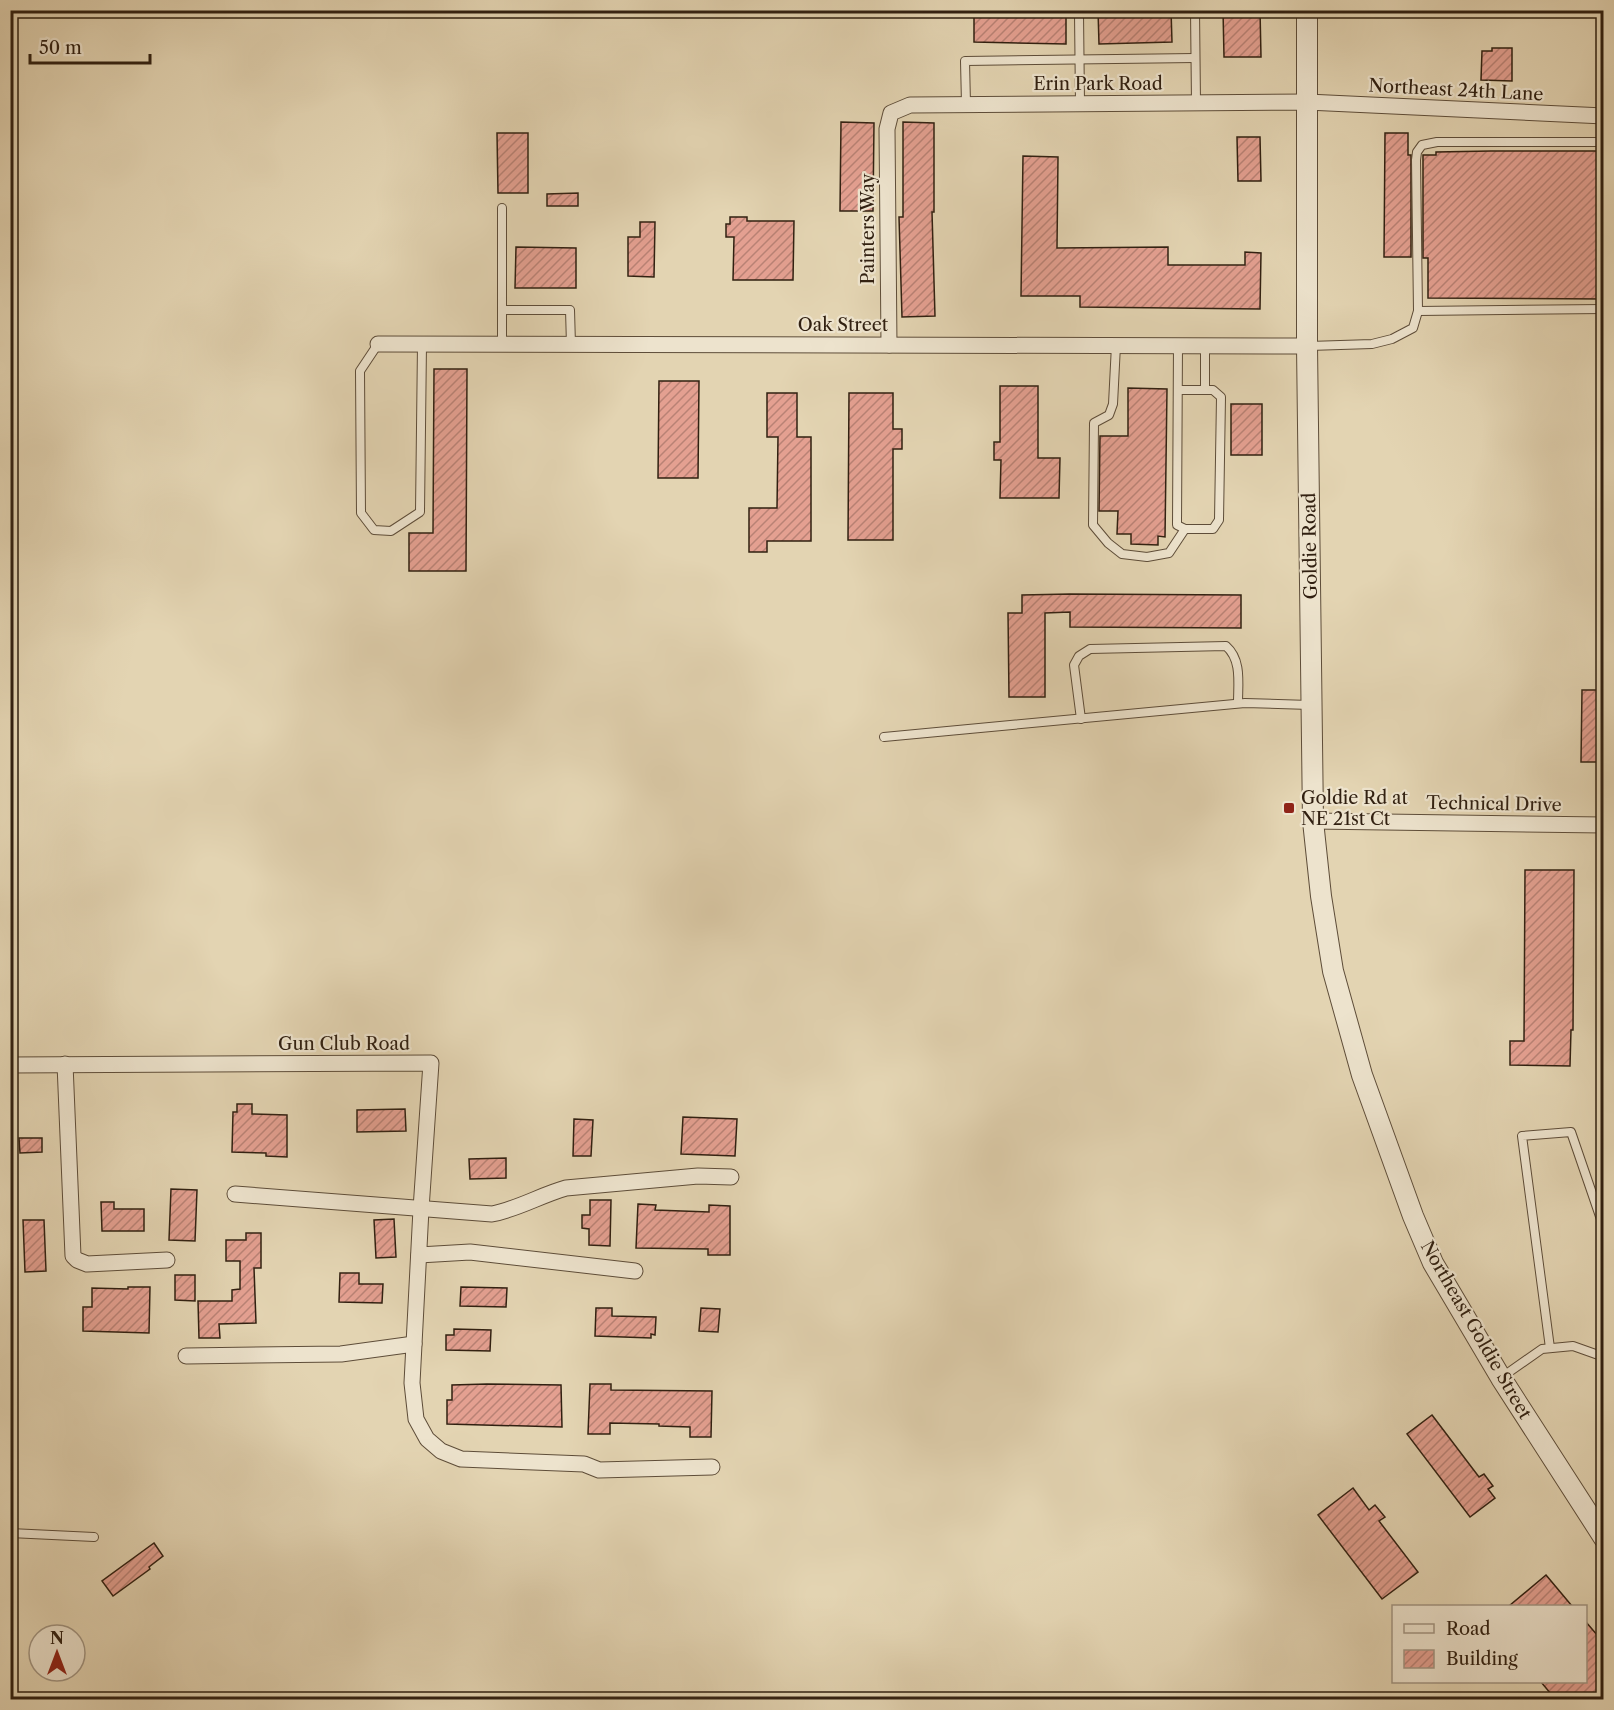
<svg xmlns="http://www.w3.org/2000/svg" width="1614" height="1710" viewBox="0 0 1614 1710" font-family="'Libre Caslon Text',serif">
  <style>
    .building { fill: url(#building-hatch); stroke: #312011; stroke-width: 1.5 }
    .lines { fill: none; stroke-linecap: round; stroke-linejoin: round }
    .service-casing { stroke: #5e4d39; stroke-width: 10 }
    .minor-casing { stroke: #5e4d39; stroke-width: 17 }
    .tertiary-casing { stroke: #5e4d39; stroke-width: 22 }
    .service { stroke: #ede3cd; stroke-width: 8 }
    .minor { stroke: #ede3cd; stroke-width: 15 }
    .tertiary { stroke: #ede3cd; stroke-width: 20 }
    .poi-dot { fill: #8f2418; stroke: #ede3cd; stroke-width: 2 }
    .labels { text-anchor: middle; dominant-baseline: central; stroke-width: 4.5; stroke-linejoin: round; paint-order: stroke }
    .street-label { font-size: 18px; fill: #312011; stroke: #ede3cd }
    .poi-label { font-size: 18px; fill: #312011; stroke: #ede3cd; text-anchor: start }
  </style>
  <defs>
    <pattern id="building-hatch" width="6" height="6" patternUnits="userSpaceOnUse" patternTransform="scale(1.5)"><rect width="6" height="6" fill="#e4a091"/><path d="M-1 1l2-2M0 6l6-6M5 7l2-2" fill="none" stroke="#b98275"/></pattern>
  </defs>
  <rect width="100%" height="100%" fill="#e3d4b2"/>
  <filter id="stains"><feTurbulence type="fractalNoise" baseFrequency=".00333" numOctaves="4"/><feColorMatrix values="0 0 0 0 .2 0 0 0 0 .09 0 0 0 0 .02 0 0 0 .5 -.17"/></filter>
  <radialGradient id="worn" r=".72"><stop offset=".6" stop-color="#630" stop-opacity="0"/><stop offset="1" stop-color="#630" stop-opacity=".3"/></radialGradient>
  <!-- building -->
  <g class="building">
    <polygon points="974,10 1066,10 1066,44 974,42"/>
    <polygon points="1098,10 1171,10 1172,42 1099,44"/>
    <polygon points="1223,10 1260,10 1261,57 1224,57"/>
    <polygon points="1492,48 1512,48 1512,81 1481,80 1482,51 1492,51"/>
    <polygon points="841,122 874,123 873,211 840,211"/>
    <polygon points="903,122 934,123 934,212 932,212 935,316 902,317 899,217 903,217"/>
    <polygon points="497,133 528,133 528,193 498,193"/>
    <polygon points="1385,133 1408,133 1408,155 1411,155 1411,257 1384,257"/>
    <polygon points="1237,137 1260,137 1261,181 1238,181"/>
    <polygon points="1491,151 1604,151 1604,299 1428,298 1428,258 1423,258 1423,155 1436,155 1436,152"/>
    <polygon points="1023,156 1058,157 1057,248 1168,247 1168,265 1245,265 1245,252 1261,253 1260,309 1080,307 1080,296 1021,296"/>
    <polygon points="578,193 578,206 547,206 547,194"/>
    <polygon points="730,217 747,217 747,221 794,221 793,280 733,280 734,237 726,237 726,224 730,224"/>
    <polygon points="640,222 655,222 654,277 628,276 628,237 640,237"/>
    <polygon points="516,247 576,248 576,288 515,288"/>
    <polygon points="434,369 467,369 466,571 409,571 409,533 433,533"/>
    <polygon points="659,381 699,381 698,478 658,478"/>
    <polygon points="1000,386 1038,386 1038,458 1060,458 1059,498 1000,498 1001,460 994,460 994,442 1000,442"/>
    <polygon points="1128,388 1167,389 1165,537 1158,536 1158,545 1131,544 1131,534 1117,534 1118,511 1099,511 1100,436 1128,436"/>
    <polygon points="767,393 797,393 797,437 811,437 811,541 767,541 767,552 749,552 749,508 777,508 778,437 767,437"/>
    <polygon points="849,393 893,393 893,429 902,429 902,449 893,449 893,540 848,540"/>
    <rect x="1231" y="404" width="31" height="51"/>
    <polygon points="1070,594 1241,595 1241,628 1070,627 1070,612 1045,613 1045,697 1009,697 1008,613 1022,613 1022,595"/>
    <polygon points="1582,690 1604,690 1604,762 1581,762"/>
    <polygon points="1525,870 1574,870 1573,1030 1571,1030 1570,1066 1510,1065 1510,1041 1524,1041"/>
    <polygon points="237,1104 252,1104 252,1114 287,1115 287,1157 266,1156 266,1153 232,1152 233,1112 237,1112"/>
    <polygon points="405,1109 406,1131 357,1132 357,1110"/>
    <polygon points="683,1117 737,1119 735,1156 681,1154"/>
    <polygon points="574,1119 593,1120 591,1156 573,1156"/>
    <polygon points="19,1138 42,1138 42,1152 20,1153"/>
    <polygon points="506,1158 506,1178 470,1179 469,1159"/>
    <polygon points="171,1189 197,1190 195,1241 169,1240"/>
    <polygon points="590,1200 611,1200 610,1246 589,1245 589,1229 582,1228 582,1215 590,1215"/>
    <polygon points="101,1202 114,1202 114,1209 144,1209 144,1231 102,1231"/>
    <polygon points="638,1204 656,1205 655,1210 709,1212 709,1205 730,1206 730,1255 708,1255 708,1249 636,1248"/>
    <polygon points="394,1219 396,1257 376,1258 374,1220"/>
    <polygon points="23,1220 44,1220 46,1271 25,1272"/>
    <polygon points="246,1233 261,1233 261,1268 254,1268 256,1323 219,1324 220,1338 199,1338 198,1301 232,1301 232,1290 240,1289 240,1261 226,1261 226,1240 246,1240"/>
    <polygon points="340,1273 359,1273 359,1284 383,1284 382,1303 339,1302"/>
    <polygon points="175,1275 195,1275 195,1301 175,1300"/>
    <polygon points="128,1287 150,1287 149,1333 83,1331 83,1307 92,1307 92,1288 128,1289"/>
    <polygon points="461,1287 507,1288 506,1307 460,1306"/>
    <polygon points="596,1308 612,1308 612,1316 656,1317 655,1335 651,1334 651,1338 595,1336"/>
    <polygon points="701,1308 720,1309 718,1332 699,1331"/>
    <polygon points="454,1329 491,1330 490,1351 446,1350 446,1335 454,1335"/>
    <polygon points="487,1384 561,1385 562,1427 447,1424 447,1400 452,1400 452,1385"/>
    <polygon points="590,1384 611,1384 611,1390 712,1391 711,1437 690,1437 690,1427 659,1426 659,1424 610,1423 610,1434 588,1434"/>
    <polygon points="1432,1415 1479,1477 1484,1474 1493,1486 1488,1489 1495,1498 1470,1517 1407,1434"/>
    <polygon points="1353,1488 1369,1510 1375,1505 1385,1517 1379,1521 1418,1572 1382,1599 1318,1515"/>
    <polygon points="154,1543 163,1556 149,1567 150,1569 113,1596 102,1581"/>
    <polygon points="1546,1575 1572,1606 1509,1606"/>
    <polygon points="1586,1622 1604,1643 1604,1700 1556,1700 1541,1682 1586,1682"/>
  </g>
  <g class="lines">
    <!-- service casing -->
    <g class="service-casing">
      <g id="service">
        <polyline points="1195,10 1196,103"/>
        <polyline points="1079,13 1080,104"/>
        <polyline points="966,104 965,61 1195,58"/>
        <polyline points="502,208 502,344"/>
        <polyline points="502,310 570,310 571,345"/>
        <polyline points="1418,311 1604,309"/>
        <polyline points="378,344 360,371 361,513 374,530 391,531 420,512 422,344"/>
        <polyline points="1116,345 1113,404 1109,415 1094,423 1093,525 1108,543 1122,554 1147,557 1169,553 1185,529"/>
        <polyline points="1178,345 1177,525 1185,529 1213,529 1219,520 1221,397 1213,390 1178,390"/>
        <polyline points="1205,345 1205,390"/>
        <polyline points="1309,346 1372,344 1392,339 1413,328 1418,311 1416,160 1417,152 1422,145 1437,142 1604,142"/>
        <path d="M1081,719L1074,665L1079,656L1090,649L1226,646C1242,660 1238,683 1238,703"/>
        <polyline points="884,737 1245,703 1310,705"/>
        <polyline points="1550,1348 1522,1136 1571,1132 1604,1228"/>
        <polyline points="1502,1377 1542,1349 1573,1346 1604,1357"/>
        <polyline points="10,1533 94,1537"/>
      </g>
    </g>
    <!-- minor casing -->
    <g class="minor-casing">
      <g id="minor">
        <polyline points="378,344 1307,346"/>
        <polyline points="889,345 887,129 891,113 910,105 1307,102 1604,116"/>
        <polyline points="1313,821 1604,825"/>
        <polyline points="65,1064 73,1256 77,1260 87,1264 167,1260"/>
        <polyline points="10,1065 431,1063 421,1209 412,1383 416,1419 427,1439 441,1451 461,1459 584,1464 599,1470 712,1467"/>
        <path d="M235,1194L492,1214C518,1209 541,1195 566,1188L698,1176L731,1177"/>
        <polyline points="419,1255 470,1252 635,1271"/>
        <polyline points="186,1356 341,1354 414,1344"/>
      </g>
    </g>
    <!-- tertiary casing -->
    <g class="tertiary-casing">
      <polyline id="tertiary" points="1307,10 1307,346 1313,821 1321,896 1333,971 1362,1075 1413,1216 1433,1263 1501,1378 1604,1538"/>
    </g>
    <!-- service -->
    <use href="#service" class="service"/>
    <!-- minor -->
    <use href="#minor" class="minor"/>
    <!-- tertiary -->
    <use href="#tertiary" class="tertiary"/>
  </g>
  <!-- markers -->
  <rect class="poi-dot" x="1283" y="802" width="12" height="12" rx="3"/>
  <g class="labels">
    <!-- street labels -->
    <g class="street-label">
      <text x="1098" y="84">Erin Park Road</text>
      <text transform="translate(1456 90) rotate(3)">Northeast 24th Lane</text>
      <text transform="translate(868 229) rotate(-90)">Painters Way</text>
      <text x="843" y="325">Oak Street</text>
      <text transform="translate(1310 546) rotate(-91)">Goldie Road</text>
      <text transform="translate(1494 804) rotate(1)">Technical Drive</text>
      <text x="344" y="1044">Gun Club Road</text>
      <text transform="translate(1476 1330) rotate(60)">Northeast Goldie Street</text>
    </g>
    <!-- poi labels -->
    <g class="poi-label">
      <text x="1301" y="798">Goldie Rd at<tspan x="1301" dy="21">NE 21st Ct</tspan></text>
    </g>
  </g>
  <!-- margin -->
  <rect width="1614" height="1710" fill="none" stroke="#e3d4b2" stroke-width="36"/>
  <rect x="12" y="12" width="1590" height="1686" fill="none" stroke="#312011" stroke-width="3"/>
  <rect x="18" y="18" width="1578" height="1674" fill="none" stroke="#312011" stroke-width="1.5"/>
  <!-- legend -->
  <rect x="1392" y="1605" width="195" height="78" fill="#ede3cd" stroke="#a29582" stroke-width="1.5"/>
  <rect x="1404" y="1624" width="30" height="9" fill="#ede3cd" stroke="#a29582" stroke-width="1.5"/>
  <text x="1446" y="1635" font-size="18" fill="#312011">Road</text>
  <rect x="1404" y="1650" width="30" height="18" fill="url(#building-hatch)" stroke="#a29582" stroke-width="1.5"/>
  <text x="1446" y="1665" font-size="18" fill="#312011">Building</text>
  <!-- north arrow -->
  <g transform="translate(57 1653)"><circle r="28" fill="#ede3cd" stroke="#a29582" stroke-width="1.5"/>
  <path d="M0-4.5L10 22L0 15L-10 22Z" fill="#8f2418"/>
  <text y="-9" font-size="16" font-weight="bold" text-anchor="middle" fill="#312011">N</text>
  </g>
  <!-- scale -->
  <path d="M30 54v9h120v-9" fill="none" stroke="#312011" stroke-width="3"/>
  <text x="39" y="54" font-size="18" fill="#312011" stroke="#ede3cd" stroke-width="4.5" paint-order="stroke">50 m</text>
  <rect width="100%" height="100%" filter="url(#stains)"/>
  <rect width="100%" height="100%" fill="url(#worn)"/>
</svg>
